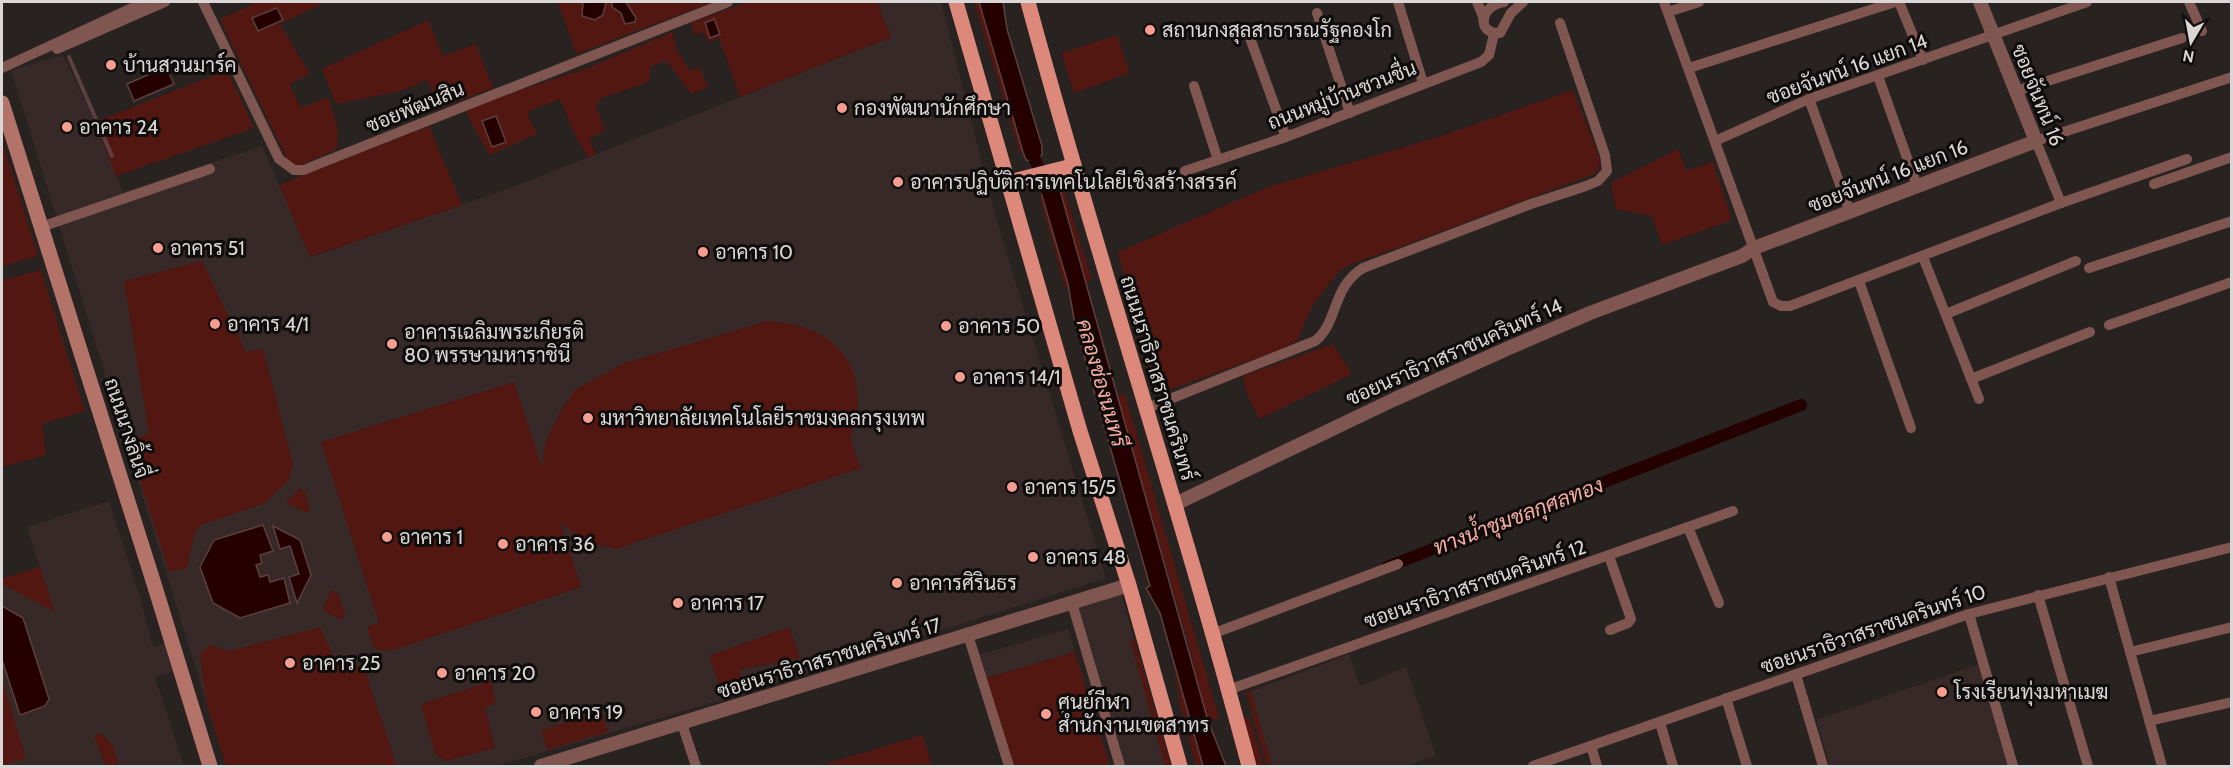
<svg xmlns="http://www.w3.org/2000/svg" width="2233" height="768" viewBox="0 0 2233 768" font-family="Cabin,Sarabun,sans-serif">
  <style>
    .built { fill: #362927 }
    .green { fill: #531711 }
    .water { fill: #250000; stroke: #5c4040; stroke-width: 1.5 }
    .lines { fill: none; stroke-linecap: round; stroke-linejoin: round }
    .stream { stroke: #5c4040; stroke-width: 4 }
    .canal { stroke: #250000; stroke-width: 12 }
    .minor { stroke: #805750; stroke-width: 10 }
    .tertiary { stroke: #805750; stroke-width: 14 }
    .secondary { stroke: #b47369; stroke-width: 15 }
    .primary { stroke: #dc887b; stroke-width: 15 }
    .poi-dot { fill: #f59d8f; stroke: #0f0c0c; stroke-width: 2 }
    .labels { text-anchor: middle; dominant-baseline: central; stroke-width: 6; stroke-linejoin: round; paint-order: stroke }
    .poi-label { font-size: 20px; fill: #dbd7d6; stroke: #0f0c0c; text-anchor: start }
    .street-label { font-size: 20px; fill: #dbd7d6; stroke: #0f0c0c }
    .water-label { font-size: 21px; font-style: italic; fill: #f8ac9f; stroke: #0f0c0c }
  </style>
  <rect width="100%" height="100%" fill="#282221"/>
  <!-- built -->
  <g class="built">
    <polygon points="877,2 941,2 997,221 1106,578 742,694 497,766 226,766 11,70 63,55 93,118 123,192 262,146 311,257 513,187 891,37"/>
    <polygon points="109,501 140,597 153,647 165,643 173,672 155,677 184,766 2,766 2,579 40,567 27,527"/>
    <polygon points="1121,593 1171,766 1117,766 1069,609"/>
    <polygon points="1068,629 1075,652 986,678 979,655"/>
    <polygon points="1349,654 1360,686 1406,667 1436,756 1405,766 1267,766 1246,693"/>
    <polygon points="1979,664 2008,766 1830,766 1816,720"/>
  </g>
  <!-- green -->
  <g class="green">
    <polygon points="258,2 318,2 320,5 280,24 310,74 290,84 301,108 328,97 338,128 337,149 298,166 292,164 287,159 220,19"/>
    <polygon points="558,2 712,2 576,54"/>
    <polygon points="747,2 877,2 891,37 740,97 719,38 708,42 703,32 695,35 691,23"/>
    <polygon points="974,2 979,2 1023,152 1020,153"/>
    <polygon points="428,20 443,56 476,44 493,88 439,108 427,80 401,91 336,104 322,69"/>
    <polygon points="672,32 678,54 683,58 689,71 699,67 708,87 691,94 667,61 651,66 649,82 602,98 596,105 605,131 589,138 596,154 588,158 575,135 560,99 529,111 528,115 537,134 489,155 467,114 468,107 585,69"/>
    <polygon points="1117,35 1130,73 1074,93 1061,53"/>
    <polygon points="227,70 254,128 116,176 95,122"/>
    <polygon points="1573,90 1600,160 1599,168 1594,174 1405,245 1356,262 1339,271 1312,306 1297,341 1277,351 1157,394 1118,252 1268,187 1435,138"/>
    <polygon points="429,126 462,205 310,257 279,185"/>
    <polygon points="2,141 38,256 2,266"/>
    <polygon points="1678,149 1687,171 1713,162 1732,220 1662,245 1652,216 1616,209 1611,183"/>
    <polygon points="1060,190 1065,192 1092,280 1085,282"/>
    <polygon points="1040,198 1043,198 1069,287 1065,288"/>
    <polygon points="202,261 246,352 263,349 293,463 289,480 265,503 201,525 194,535 187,568 169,572 128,442 149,434 124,281"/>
    <polygon points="41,270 85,411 42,424 46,455 2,467 2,280"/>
    <path d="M767,321C819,324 859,348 858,405C858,417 852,426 851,437C851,446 858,459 861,468L616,549L579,540L560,521L581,587L391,651L374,648L367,627L379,623L321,442L514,382L542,467L546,441L560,412L576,389L625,363Z"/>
    <polygon points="1333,344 1352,374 1259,419 1246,391 1243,376"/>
    <polygon points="1125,394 1219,718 1208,721 1187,638 1117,396"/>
    <polygon points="299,489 305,491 310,511 307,513 288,504 287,501"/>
    <polygon points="40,567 55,612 2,584 2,579"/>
    <polygon points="333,590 338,594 345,615 341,620 323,610 331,591"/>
    <polygon points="320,627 335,659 364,668 397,766 226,766 207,706 200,654 210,645 230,651"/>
    <polygon points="789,627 800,658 739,670 745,692 724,698 709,656"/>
    <polygon points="1134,639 1171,766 1165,766 1130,640"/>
    <polygon points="1075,652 1110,766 1013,766 986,678"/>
    <polygon points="1173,664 1177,677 1203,766 1196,766 1180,705"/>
    <polygon points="2,679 26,758 2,765"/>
    <polygon points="491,681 496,703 485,708 495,748 446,761 435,754 421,704"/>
    <polygon points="1251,691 1272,766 1267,766 1246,693"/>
    <polygon points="602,712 608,732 547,750 541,730"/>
    <polygon points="1249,718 1264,766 1257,766 1244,719"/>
    <path d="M98,733C112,737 116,754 119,766H106L94,737Z"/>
    <polygon points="923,735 932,766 818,766"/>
  </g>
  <!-- water -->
  <g class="water">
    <polygon points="583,2 606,2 603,15 595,20 582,16"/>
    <polygon points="612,2 626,2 636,18 635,22 625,24 621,13 612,7"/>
    <polygon points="979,2 1003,2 1007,29 1042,146 1042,155 1033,161 1026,160 1023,152"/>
    <polygon points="277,8 283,20 258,31 252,18"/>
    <polygon points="714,19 720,34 710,38 705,23"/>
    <polygon points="166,67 174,84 134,101 127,84"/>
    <polygon points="496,116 506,142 492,147 482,121"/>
    <polygon points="1054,181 1060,190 1208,721 1226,766 1203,766 1160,613 1146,588 1150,586 1094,391 1074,319 1068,284 1042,196 1044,184"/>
    <polygon points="263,525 273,551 260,555 262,563 256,565 260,577 268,575 270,582 284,578 290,603 240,618 213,603 200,567 214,540"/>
    <polygon points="273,526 300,540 311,575 297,603 289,577 299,574 290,546 280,549"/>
    <polygon points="2,607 4,607 23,618 49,699 45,706 20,715 2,660"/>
  </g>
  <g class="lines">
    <!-- stream -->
    <polyline class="stream" points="69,57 112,156"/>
    <!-- canal -->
    <g class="canal">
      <polyline points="1030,147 1050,197"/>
      <polyline points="1387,567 1801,405"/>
    </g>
    <!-- minor -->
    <g class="minor">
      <polyline points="203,2 279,159 294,170 304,170 316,165 728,2"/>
      <polyline points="1398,2 1423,83"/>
      <polyline points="1477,2 1484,19"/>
      <path d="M1504,2C1478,6 1477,35 1500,33L1511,13L1523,2"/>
      <polyline points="1664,2 1773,302 1781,306 1790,306 2061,203 2187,159"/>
      <polyline points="1899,2 1923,60"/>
      <polyline points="2189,2 2202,31"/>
      <polyline points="1668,12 1699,2"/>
      <polyline points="1317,13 1350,113"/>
      <polyline points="1250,38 1286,137"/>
      <polyline points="57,49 165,2"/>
      <polyline points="2,68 145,2"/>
      <polyline points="1689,68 1895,2"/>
      <polyline points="1878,76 1917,186"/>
      <polyline points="1194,86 1218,160"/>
      <polyline points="2016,91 2182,38"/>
      <polyline points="1809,99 1850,212"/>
      <polyline points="1715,141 1809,99 2087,2"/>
      <polyline points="1185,171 1286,137 1481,62 1489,55 1494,34"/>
      <polyline points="2154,184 2232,157"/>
      <polyline points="2061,203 2036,141 2232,77"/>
      <polyline points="41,227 210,169"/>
      <polyline points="1923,257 1979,399"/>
      <polyline points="2089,268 2232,221"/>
      <polyline points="1859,281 1911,428"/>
      <polyline points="1946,314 2076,261"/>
      <polyline points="2109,325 2232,282"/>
      <polyline points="1971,379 2090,332"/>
      <path d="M1145,409L1315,341C1339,322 1331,288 1363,268L1531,204L1586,186L1598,181L1607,171L1605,155L1560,23"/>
      <polyline points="1688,527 1719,603"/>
      <polyline points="1609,556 1631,619 1628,623 1610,630"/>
      <polyline points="2109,577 2162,766"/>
      <polyline points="2038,595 2088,766"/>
      <polyline points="1072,603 1120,766"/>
      <polyline points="1969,614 2013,766"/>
      <polyline points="1212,634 1398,564"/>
      <polyline points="968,635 1009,766"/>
      <polyline points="2130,652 2232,627"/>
      <polyline points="1796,675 1823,766"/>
      <polyline points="1228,690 1733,511"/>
      <polyline points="1726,698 1747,766"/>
      <polyline points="2149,721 2232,702"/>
      <polyline points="1660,723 1673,766"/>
      <polyline points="682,724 696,766"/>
      <polyline points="1591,746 1597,766"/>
      <polyline points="1533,766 1969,614 2232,547"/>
    </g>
    <!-- tertiary -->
    <g class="tertiary">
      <polyline points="1175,504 1393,400 1511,347 1590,313 1742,256 1754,248 2036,141 1980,2"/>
      <polyline points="541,766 1129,585"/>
    </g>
    <!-- secondary -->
    <polyline class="secondary" points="2,103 155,587 210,766"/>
    <!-- primary -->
    <g class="primary">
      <polyline points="956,2 1080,431 1129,585 1180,766"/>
      <path d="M1028,2C1097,258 1181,510 1249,766"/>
      <polyline points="1009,182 1072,166"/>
    </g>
  </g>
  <!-- markers -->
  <g class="poi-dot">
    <circle cx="1150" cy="30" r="6"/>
    <circle cx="111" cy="65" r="6"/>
    <circle cx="842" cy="108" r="6"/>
    <circle cx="67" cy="127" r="6"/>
    <circle cx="898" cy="182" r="6"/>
    <circle cx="158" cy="248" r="6"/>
    <circle cx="703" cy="252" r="6"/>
    <circle cx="215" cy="324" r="6"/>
    <circle cx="946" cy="326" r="6"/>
    <circle cx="392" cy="344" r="6"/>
    <circle cx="960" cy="377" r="6"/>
    <circle cx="588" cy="418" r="6"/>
    <circle cx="1012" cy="487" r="6"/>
    <circle cx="387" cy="537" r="6"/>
    <circle cx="503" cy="544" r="6"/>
    <circle cx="1033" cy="557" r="6"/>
    <circle cx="897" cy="583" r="6"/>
    <circle cx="678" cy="603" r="6"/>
    <circle cx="290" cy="663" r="6"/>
    <circle cx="442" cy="673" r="6"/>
    <circle cx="1942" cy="692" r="6"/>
    <circle cx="536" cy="712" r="6"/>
    <circle cx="1046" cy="714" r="6"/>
  </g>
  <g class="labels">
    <!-- poi labels -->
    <g class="poi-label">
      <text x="1162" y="30">สถานกงสุลสาธารณรัฐคองโก</text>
      <text x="123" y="65">บ้านสวนมาร์ค</text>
      <text x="854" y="108">กองพัฒนานักศึกษา</text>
      <text x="79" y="127">อาคาร 24</text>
      <text x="910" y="182">อาคารปฏิบัติการเทคโนโลยีเชิงสร้างสรรค์</text>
      <text x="170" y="248">อาคาร 51</text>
      <text x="715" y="252">อาคาร 10</text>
      <text x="227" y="324">อาคาร 4/1</text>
      <text x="958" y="326">อาคาร 50</text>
      <text x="404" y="332">อาคารเฉลิมพระเกียรติ<tspan x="404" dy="23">80 พรรษามหาราชินี</tspan></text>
      <text x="972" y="377">อาคาร 14/1</text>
      <text x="600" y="418">มหาวิทยาลัยเทคโนโลยีราชมงคลกรุงเทพ</text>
      <text x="1024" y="487">อาคาร 15/5</text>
      <text x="399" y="537">อาคาร 1</text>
      <text x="515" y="544">อาคาร 36</text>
      <text x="1045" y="557">อาคาร 48</text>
      <text x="909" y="583">อาคารศิรินธร</text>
      <text x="690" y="603">อาคาร 17</text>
      <text x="302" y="663">อาคาร 25</text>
      <text x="454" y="673">อาคาร 20</text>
      <text x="1954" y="692">โรงเรียนทุ่งมหาเมฆ</text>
      <text x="1058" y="702">ศูนย์กีฬา<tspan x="1058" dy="23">สำนักงานเขตสาทร</tspan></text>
      <text x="548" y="712">อาคาร 19</text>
    </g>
    <!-- street labels -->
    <g class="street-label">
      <text transform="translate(1847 69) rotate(-20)">ซอยจันทน์ 16 แยก 14</text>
      <text transform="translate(1342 95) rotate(-21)">ถนนหมู่บ้านชวนชื่น</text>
      <text transform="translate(2038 95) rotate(68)">ซอยจันทน์ 16</text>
      <text transform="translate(415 107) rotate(-22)">ซอยพัฒนสิน</text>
      <text transform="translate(1888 176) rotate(-21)">ซอยจันทน์ 16 แยก 16</text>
      <text transform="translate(1454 352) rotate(-24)">ซอยนราธิวาสราชนครินทร์ 14</text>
      <text transform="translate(1158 378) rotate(73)">ถนนนราธิวาสราชนครินทร์</text>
      <text transform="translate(127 428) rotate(72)">ถนนนางลิ้นจี่</text>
      <text transform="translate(1475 584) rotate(-19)">ซอยนราธิวาสราชนครินทร์ 12</text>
      <text transform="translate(1873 629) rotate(-19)">ซอยนราธิวาสราชนครินทร์ 10</text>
      <text transform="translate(829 658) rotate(-17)">ซอยนราธิวาสราชนครินทร์ 17</text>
    </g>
    <!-- water labels -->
    <g class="water-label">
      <text transform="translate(1102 383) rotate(74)">คลองช่องนนทรี</text>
      <text transform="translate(1518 516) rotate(-21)">ทางน้ำชุมชลกุศลทอง</text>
    </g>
  </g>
  <!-- border -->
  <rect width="2233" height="768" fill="none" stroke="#dbd7d6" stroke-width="6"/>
  <!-- north arrow -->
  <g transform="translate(2191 42) rotate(190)" stroke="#0f0c0c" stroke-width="4.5" paint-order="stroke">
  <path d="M0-4.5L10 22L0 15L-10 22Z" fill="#dbd7d6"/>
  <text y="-9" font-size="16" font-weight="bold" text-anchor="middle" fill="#dbd7d6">N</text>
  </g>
</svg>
